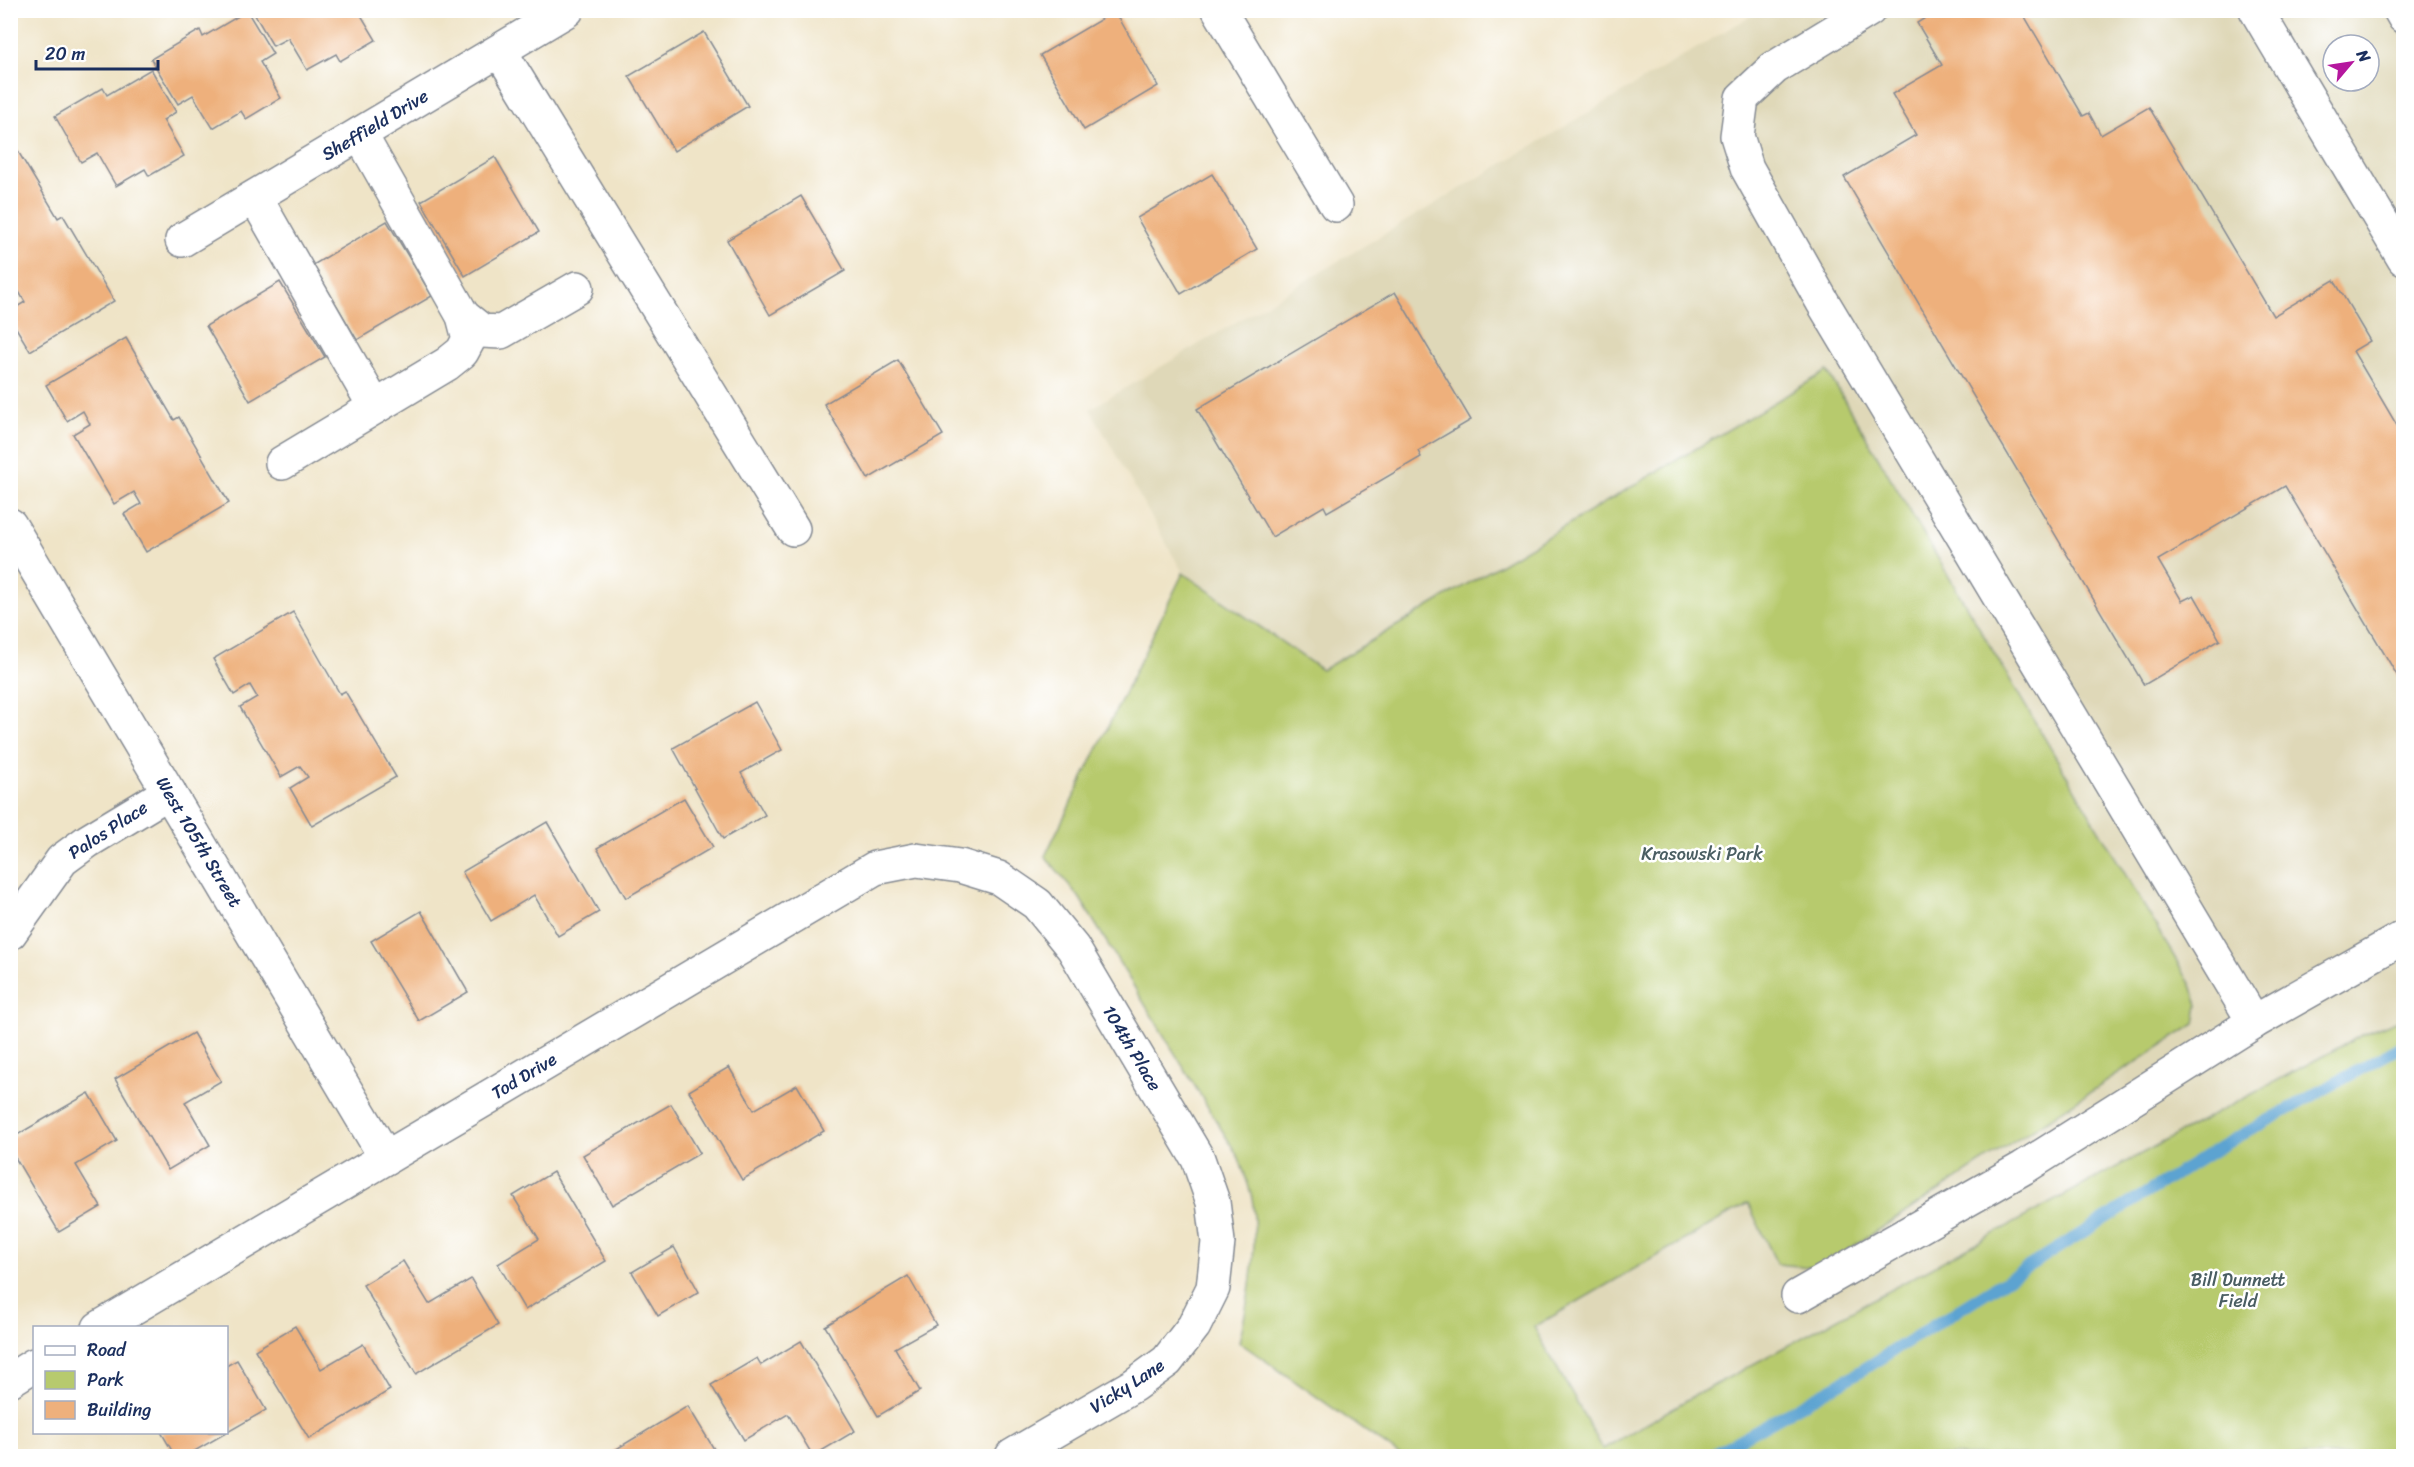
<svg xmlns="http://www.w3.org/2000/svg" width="2414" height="1467" viewBox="0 0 2414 1467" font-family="Sriracha,sans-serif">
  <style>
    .built { fill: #dfd8b8; fill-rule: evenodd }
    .green { fill: #b7ca6d; stroke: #697c66; stroke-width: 1.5 }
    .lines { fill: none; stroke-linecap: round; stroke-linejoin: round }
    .stream { stroke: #5ba3d1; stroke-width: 12 }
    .building { fill: #eeb07c }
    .minor-casing { stroke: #858a92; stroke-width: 36 }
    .minor { stroke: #fff; stroke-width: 33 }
    .labels { text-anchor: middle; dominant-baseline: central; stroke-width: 5; stroke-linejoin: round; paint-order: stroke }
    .street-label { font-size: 18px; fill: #1b2f5e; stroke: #fff }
    .park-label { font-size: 18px; fill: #4a5e62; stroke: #fff }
  </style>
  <rect width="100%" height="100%" fill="#fff"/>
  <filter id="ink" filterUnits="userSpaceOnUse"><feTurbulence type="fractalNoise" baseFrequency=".0167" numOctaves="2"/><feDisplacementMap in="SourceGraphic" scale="12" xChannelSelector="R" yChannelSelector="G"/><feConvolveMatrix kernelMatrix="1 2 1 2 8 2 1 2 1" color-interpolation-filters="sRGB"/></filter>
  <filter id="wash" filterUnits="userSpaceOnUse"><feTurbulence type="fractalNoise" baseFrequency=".008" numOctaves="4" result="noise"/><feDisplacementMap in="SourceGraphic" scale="24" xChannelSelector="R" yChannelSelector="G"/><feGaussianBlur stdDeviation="1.35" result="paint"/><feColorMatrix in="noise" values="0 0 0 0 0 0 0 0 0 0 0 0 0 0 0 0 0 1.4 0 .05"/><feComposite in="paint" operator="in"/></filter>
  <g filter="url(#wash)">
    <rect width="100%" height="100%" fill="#efe4c7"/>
    <!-- built -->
    <path class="built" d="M1759,11H2403V1018L2364,1034L2185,1130L1685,1401L1602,1450L1534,1327L1749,1202L1777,1264L1820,1268L2195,1024L1827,371L1322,670L1183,573L1090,409ZM2333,45H2369V81H2333Z"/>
    <!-- green -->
    <path class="green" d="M1827,371L2191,985L2198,1005L2195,1024L1820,1268L1777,1264L1748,1203L1534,1327L1603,1449L1685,1401L2185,1130L2364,1034L2403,1018V1456H1401L1239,1342C1249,1299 1259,1242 1252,1198C1249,1185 1243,1171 1239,1158L1079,897L1045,856L1183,573L1322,670Z"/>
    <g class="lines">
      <!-- stream -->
      <polyline class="stream" points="1710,1456 1846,1380 2220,1147 2404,1045"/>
    </g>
    <g id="blocks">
      <!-- building -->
      <g class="building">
        <polygon points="252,10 358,10 376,40 340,61 336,54 307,70 288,38 273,46"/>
        <polygon points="1938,10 2021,10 2083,116 2089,113 2101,135 2149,107 2273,316 2334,280 2370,341 2353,351 2399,429 2404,427 2404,687 2285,486 2158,560 2182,601 2194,595 2220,640 2144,685 1844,177 1916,135 1892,94 1942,65 1917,23"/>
        <polygon points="247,11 273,54 260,62 281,98 246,119 241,111 213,128 193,95 178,104 151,59 200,30 203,37"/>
        <polygon points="1115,11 1158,86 1084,130 1040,55"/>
        <polygon points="704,32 748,106 674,151 629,76"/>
        <polygon points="151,69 176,112 163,120 184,156 149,176 145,169 116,186 97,153 81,162 55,116 103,88 107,95"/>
        <polygon points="10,138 58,218 63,215 114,301 30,351 10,318 10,311 25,302 18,290 10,295"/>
        <polygon points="495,157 539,232 465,276 421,201"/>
        <polygon points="1212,174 1257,249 1181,294 1137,218"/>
        <polygon points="801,196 845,271 770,315 727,240"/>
        <polygon points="387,221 432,296 357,340 313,265"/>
        <polygon points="280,282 325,357 250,401 206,326"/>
        <polygon points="1395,292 1471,420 1418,451 1421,457 1327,512 1324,506 1272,537 1197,409"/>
        <polygon points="126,338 174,420 179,417 229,503 146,552 124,514 141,504 134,492 114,504 73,434 90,424 83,411 67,421 46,385"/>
        <polygon points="898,360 943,435 868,479 824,404"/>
        <polygon points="293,612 340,694 345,691 396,777 312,826 290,788 308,777 300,766 281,777 240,707 257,697 250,685 234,695 213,659"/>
        <polygon points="755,702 782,750 741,773 765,815 723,839 673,748"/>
        <polygon points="684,798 713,847 626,898 597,848"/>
        <polygon points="547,822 599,912 558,936 534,895 491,921 462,872"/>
        <polygon points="421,911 468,992 419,1021 371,941"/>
        <polygon points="193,1033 221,1081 185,1102 210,1145 168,1170 115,1079"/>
        <polygon points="729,1067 754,1110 797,1085 824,1131 742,1180 689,1091"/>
        <polygon points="89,1093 117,1141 76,1165 101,1207 59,1232 10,1149 10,1139"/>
        <polygon points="671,1104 700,1153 612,1205 583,1155"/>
        <polygon points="553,1172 606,1261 525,1310 498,1264 539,1239 513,1196"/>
        <polygon points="674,1247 699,1292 658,1316 632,1272"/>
        <polygon points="403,1261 429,1304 471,1279 498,1325 416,1374 363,1285"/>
        <polygon points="908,1276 936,1325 895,1348 920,1391 878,1416 825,1326"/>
        <polygon points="295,1326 321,1369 363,1344 390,1390 309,1439 255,1350"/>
        <polygon points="801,1341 855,1431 813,1456 788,1414 744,1440 711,1385 757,1358 761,1365"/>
        <polygon points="237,1360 266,1410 186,1456 175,1456 161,1432 226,1432 226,1366"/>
        <polygon points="688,1406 717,1454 713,1456 616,1456 613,1451"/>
      </g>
    </g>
  </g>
  <g filter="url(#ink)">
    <use href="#blocks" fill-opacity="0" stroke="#858a92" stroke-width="1.5"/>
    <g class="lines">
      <!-- minor casing -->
      <g class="minor-casing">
        <g id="minor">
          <polyline points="1219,10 1336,205"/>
          <polyline points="1869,10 1774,68 1742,98 1737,136 1747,168 1822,301 2254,1022"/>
          <polyline points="2256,10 2404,259"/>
          <polyline points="2400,10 2404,17"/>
          <polyline points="500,51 793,529"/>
          <polyline points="255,197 375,407"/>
          <polyline points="182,240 567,10"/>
          <polyline points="463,316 482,331 501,332 577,288"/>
          <polyline points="282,463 447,364 462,352 469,339 463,316 360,134"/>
          <polyline points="10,525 386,1158"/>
          <polyline points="10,933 62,860 88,841 169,792"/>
          <polyline points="1798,1296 2023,1168 2254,1022 2404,937"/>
          <polyline points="99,1328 875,868 916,860 960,866 999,878 1037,904 1073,948 1198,1159 1213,1202 1218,1242 1213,1288 1194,1326 1167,1361 1134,1385 1012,1456"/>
          <polyline points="10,1380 34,1365"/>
        </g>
      </g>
      <!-- minor -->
      <use href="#minor" class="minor"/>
    </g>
  </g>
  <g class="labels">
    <!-- street labels -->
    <g class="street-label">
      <text transform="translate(375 125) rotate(-31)">Sheffield Drive</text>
      <text transform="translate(108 830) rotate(-33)">Palos Place</text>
      <text transform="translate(199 842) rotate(59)">West 105th Street</text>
      <text transform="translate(1132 1048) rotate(59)">104th Place</text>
      <text transform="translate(524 1076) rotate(-31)">Tod Drive</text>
      <text transform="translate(1127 1386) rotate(-33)">Vicky Lane</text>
    </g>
    <!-- park labels -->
    <g class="park-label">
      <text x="1702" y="854">Krasowski Park</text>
      <text x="2238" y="1280">Bill Dunnett<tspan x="2238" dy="21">Field</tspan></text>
    </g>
  </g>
  <!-- margin -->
  <rect width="2414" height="1467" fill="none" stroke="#fff" stroke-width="36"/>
  <!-- legend -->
  <rect x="33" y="1326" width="195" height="108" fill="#ffffff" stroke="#a4acbf" stroke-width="1.5"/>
  <rect x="45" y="1346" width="30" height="9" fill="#ffffff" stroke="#a4acbf" stroke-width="1.5"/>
  <text x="87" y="1356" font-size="18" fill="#1b2f5e">Road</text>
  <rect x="45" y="1371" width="30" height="18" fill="#b7ca6d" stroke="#a4acbf" stroke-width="1.5"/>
  <text x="87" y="1386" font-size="18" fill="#1b2f5e">Park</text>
  <rect x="45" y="1401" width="30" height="18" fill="#eeb07c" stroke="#a4acbf" stroke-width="1.5"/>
  <text x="87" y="1416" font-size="18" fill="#1b2f5e">Building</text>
  <!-- north arrow -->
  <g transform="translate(2351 63) rotate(61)"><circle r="28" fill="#ffffff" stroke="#a4acbf" stroke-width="1.5"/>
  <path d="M0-4.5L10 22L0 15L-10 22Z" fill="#b5179e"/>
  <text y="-9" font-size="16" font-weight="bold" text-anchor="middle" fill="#1b2f5e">N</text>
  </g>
  <!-- scale -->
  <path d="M36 60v9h122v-9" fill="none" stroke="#1b2f5e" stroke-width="3"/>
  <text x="45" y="60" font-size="18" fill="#1b2f5e" stroke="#ffffff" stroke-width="4.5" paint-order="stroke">20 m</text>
</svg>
